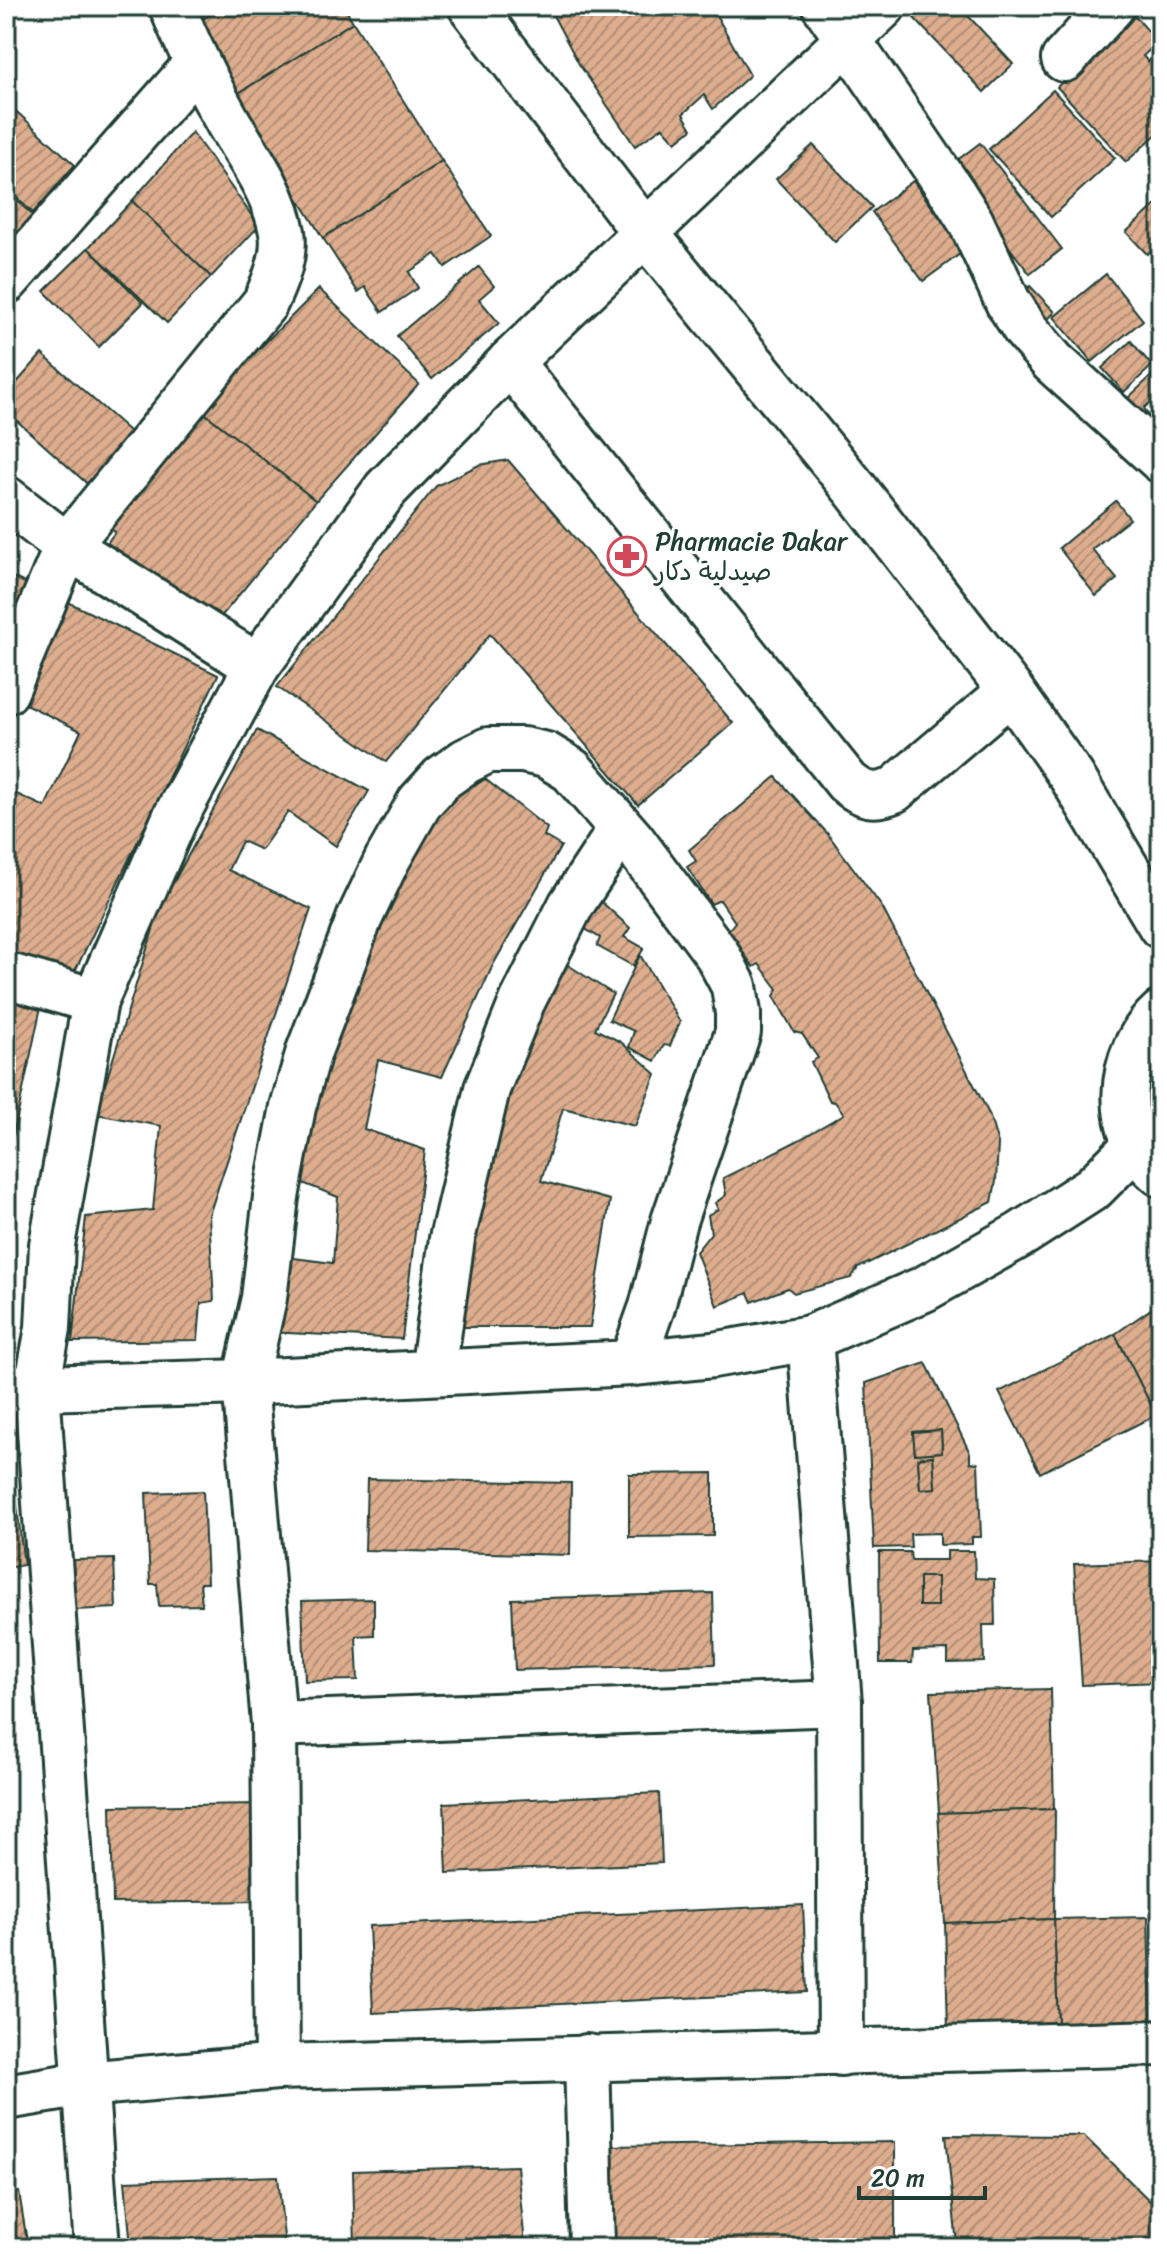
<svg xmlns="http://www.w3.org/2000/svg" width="1167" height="2254" viewBox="0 0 1167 2254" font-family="Sriracha,'Playpen Sans Arabic',sans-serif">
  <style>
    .building { fill: url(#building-hatch); stroke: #1f3d34; stroke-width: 2; fill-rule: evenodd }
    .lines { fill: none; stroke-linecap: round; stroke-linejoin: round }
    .minor-casing { stroke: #1f3d34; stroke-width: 50 }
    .minor { stroke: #fff; stroke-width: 44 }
    .labels { text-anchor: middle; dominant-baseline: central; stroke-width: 6; stroke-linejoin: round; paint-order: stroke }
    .poi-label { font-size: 26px; fill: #1f3d34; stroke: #fff; text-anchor: start }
  </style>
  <defs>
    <pattern id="building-hatch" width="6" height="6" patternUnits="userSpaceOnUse" patternTransform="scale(2)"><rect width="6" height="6" fill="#ddad8e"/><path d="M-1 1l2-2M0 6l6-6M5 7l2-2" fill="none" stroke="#b38e75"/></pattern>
  </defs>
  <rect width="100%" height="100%" fill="#fff"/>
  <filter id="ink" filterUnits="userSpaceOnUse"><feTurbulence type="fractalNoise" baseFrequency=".0125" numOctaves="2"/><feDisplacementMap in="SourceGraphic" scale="16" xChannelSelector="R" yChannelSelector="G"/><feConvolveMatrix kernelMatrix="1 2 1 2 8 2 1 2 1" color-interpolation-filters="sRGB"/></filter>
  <g filter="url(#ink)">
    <!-- building -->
    <g class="building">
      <polygon points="190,6 226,6 197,22"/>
      <polygon points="226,6 344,6 353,22 234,96 197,22"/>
      <polygon points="548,6 711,6 750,75 713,109 704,95 683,114 692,129 676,142 663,127 635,146 579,64"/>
      <polygon points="928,6 959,6 1013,64 984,92 914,18"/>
      <polygon points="1152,6 1161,6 1161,27 1150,7"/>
      <polygon points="1134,15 1158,42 1143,56 1148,62 1161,50 1161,130 1126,162 1057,87"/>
      <polygon points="353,22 442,161 323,238 234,96"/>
      <polygon points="1053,90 1115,158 1051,217 989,149"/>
      <polygon points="6,102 75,165 33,213 6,188"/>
      <polygon points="192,132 259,226 211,277 132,201"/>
      <polygon points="980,143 1062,249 1030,274 947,168"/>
      <polygon points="813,145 872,207 835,242 776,179"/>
      <polygon points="442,161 491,236 445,267 436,254 409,272 418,288 382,312 365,287 358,292 323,238"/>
      <polygon points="913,181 964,251 923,281 872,212"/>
      <polygon points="6,191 38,220 6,256"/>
      <polygon points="132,201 211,277 167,323 88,248"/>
      <polygon points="1157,204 1161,208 1161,241 1147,254 1126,232"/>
      <polygon points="88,248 143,303 99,347 44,291"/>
      <polygon points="479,267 494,286 479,299 499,323 432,379 397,336"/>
      <polygon points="1106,274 1143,320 1092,362 1054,317"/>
      <polygon points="1030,286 1055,312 1041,326 1015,301"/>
      <polygon points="319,289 419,384 316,501 203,412 236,372"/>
      <polygon points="1131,341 1152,366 1124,392 1102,368"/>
      <polygon points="42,354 137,438 92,488 6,411 6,395"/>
      <polygon points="1161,367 1161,402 1158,405 1153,400 1144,408 1148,414 1145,416 1128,398"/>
      <polygon points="203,412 316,501 220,618 102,550 115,532 106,526"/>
      <polygon points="508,460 733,723 638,805 490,634 386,762 277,687 436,486 479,465"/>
      <polygon points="1116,501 1130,519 1092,549 1117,579 1096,596 1059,548"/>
      <polygon points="6,574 27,584 6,629"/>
      <polygon points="68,602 218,675 65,992 6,968 6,789 45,807 81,731 21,702"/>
      <polygon points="257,730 369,791 336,846 288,812 261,850 242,841 228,870 311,909 209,1215 214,1301 201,1303 198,1340 72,1342 86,1217 153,1210 161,1126 96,1114 160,907"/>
      <polygon points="776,777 827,833 882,907 989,1114 998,1144 996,1181 992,1202 858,1268 851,1278 794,1293 788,1288 752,1302 748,1293 717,1306 696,1252 711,1233 708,1215 718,1209 715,1203 726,1195 723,1178 797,1141 844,1114 835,1102 830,1101 811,1062 818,1058 802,1034 794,1032 774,996 778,989 759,964 754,967 727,932 735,922 720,900 711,904 687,867 696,861 689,850"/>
      <polygon points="474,779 476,785 485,779 547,828 544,836 561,846 493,965 442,1077 378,1060 364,1129 425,1150 402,1339 269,1332 279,1256 333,1263 338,1197 285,1176 373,903 431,802"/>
      <polygon points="595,896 630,928 624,937 644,948 633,966 597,946 600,938 582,927"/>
      <polygon points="640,955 680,1022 670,1046 664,1045 655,1061 629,1047 634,1031 609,1020"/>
      <polygon points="565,963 613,994 595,1029 621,1042 656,1074 635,1126 563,1108 541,1181 610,1200 590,1327 454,1327 505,1095 534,1024"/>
      <polygon points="6,994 42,1002 6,1169"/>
      <polygon points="1161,1302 1161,1413 1156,1415 1115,1334"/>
      <polygon points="1115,1334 1156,1415 1040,1473 999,1392"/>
      <path d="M926,1363L970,1453V1462L978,1463L981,1537H972V1544L940,1545V1533L910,1534L911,1547L874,1548L866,1383ZM941,1430L942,1452L915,1454L913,1432ZM933,1456L935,1488L920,1489L918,1458Z"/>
      <polygon points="941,1430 942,1452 915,1454 913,1432"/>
      <polygon points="6,1439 9,1439 24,1565 6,1568"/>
      <polygon points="933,1456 935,1488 920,1489 918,1458"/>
      <polygon points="713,1473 713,1536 629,1537 629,1474"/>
      <polygon points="367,1479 571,1483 570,1555 365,1550"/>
      <polygon points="203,1491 207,1583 200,1583 202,1605 159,1606 157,1584 150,1584 146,1493"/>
      <path d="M947,1551H974L975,1578L994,1579L995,1625H983L984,1662L948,1663V1650L913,1651L912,1663H880L879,1552H910L911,1560H947ZM919,1577H937V1606H919Z"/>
      <polygon points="114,1559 116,1608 74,1610 73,1560"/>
      <polygon points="1161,1561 1161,1682 1082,1685 1074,1564"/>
      <rect x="919" y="1577" width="18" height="29"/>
      <polygon points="713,1593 715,1664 515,1670 512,1599"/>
      <polygon points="374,1599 374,1635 356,1636 358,1680 305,1681 302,1601"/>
      <polygon points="1051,1689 1054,1809 939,1813 931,1692"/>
      <polygon points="659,1793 662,1863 447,1873 444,1803"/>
      <polygon points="262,1804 264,1901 113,1903 111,1806"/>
      <polygon points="1055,1809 1054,1919 945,1923 938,1813"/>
      <polygon points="803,1905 807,1992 373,2013 369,1926"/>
      <polygon points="1148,1917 1151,2023 1058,2026 1054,1919"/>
      <polygon points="1054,1919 1058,2026 948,2029 945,1923"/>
      <polygon points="946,2135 1084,2136 1161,2212 1161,2248 990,2248 957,2245"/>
      <polygon points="895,2142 895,2242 793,2248 606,2248 605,2146"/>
      <polygon points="517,2166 525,2244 355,2248 353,2171"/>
      <polygon points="278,2176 285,2248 131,2248 125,2181"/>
      <polygon points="19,2192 28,2248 6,2248 6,2194"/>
    </g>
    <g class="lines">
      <!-- minor casing -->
      <g class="minor-casing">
        <g id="minor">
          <polyline points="471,6 646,234 855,489 1011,691 1072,777 1161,926"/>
          <polyline points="825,6 954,195 971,222 1008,302 1025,329 1053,362 1161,460"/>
          <polyline points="1064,59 1112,6"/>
          <polyline points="6,281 196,65"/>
          <path d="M510,362L847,782C863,796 875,798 894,790L1011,691"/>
          <polyline points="6,499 67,546 257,666"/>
          <path d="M6,691L67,546L265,303C275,282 286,255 282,232C275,192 248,156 228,122C207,84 188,46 172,6"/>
          <polyline points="6,975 95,1001"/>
          <path d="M1161,1013C1117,1053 1110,1135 1161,1174"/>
          <polyline points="810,1338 839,1703 841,2053"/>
          <polyline points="433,1372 452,1239 487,1089 522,1002 571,905 621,829"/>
          <polyline points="6,1389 245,1382 632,1363 713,1355 810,1338 924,1289 1020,1235 1093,1188 1137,1144"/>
          <polyline points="274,1724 839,1703"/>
          <polyline points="587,2057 592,2248"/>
          <polyline points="277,2067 274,1724 245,1382 264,1298 276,1197 293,1107 309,1051 360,917 387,860 420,802 442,778 466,761 488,750 523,750 546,755 571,770 632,840 717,954 734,986 738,1013 738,1032 674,1221 652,1307 632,1363"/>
          <polyline points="6,2097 84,2084 277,2067 1161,2043"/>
          <polyline points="97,2248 37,1388 48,1328 52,1245 95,1001 175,818 257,666 386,489 510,362 883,6"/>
        </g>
      </g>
      <!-- minor -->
      <use href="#minor" class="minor"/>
    </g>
  </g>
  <!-- icons -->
  <defs>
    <g id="pharmacy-ring" transform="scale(2)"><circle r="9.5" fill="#fff" stroke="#d1495b" stroke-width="1.5"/><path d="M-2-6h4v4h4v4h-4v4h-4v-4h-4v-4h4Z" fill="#d1495b"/></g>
  </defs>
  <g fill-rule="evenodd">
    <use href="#pharmacy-ring" x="627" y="556"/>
  </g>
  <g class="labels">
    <!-- poi labels -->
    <g class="poi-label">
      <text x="655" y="541">Pharmacie Dakar<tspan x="655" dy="30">صيدلية دكار</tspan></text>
    </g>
  </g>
  <!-- margin -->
  <rect width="1167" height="2254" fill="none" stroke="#fff" stroke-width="32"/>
  <rect x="16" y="16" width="1135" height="2222" fill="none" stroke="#1f3d34" stroke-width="3" filter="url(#ink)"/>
  <!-- scale -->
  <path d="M859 2186v12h126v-12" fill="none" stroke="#1f3d34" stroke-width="4"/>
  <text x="871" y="2186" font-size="24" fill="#1f3d34" stroke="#ffffff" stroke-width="6" paint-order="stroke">20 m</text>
</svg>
